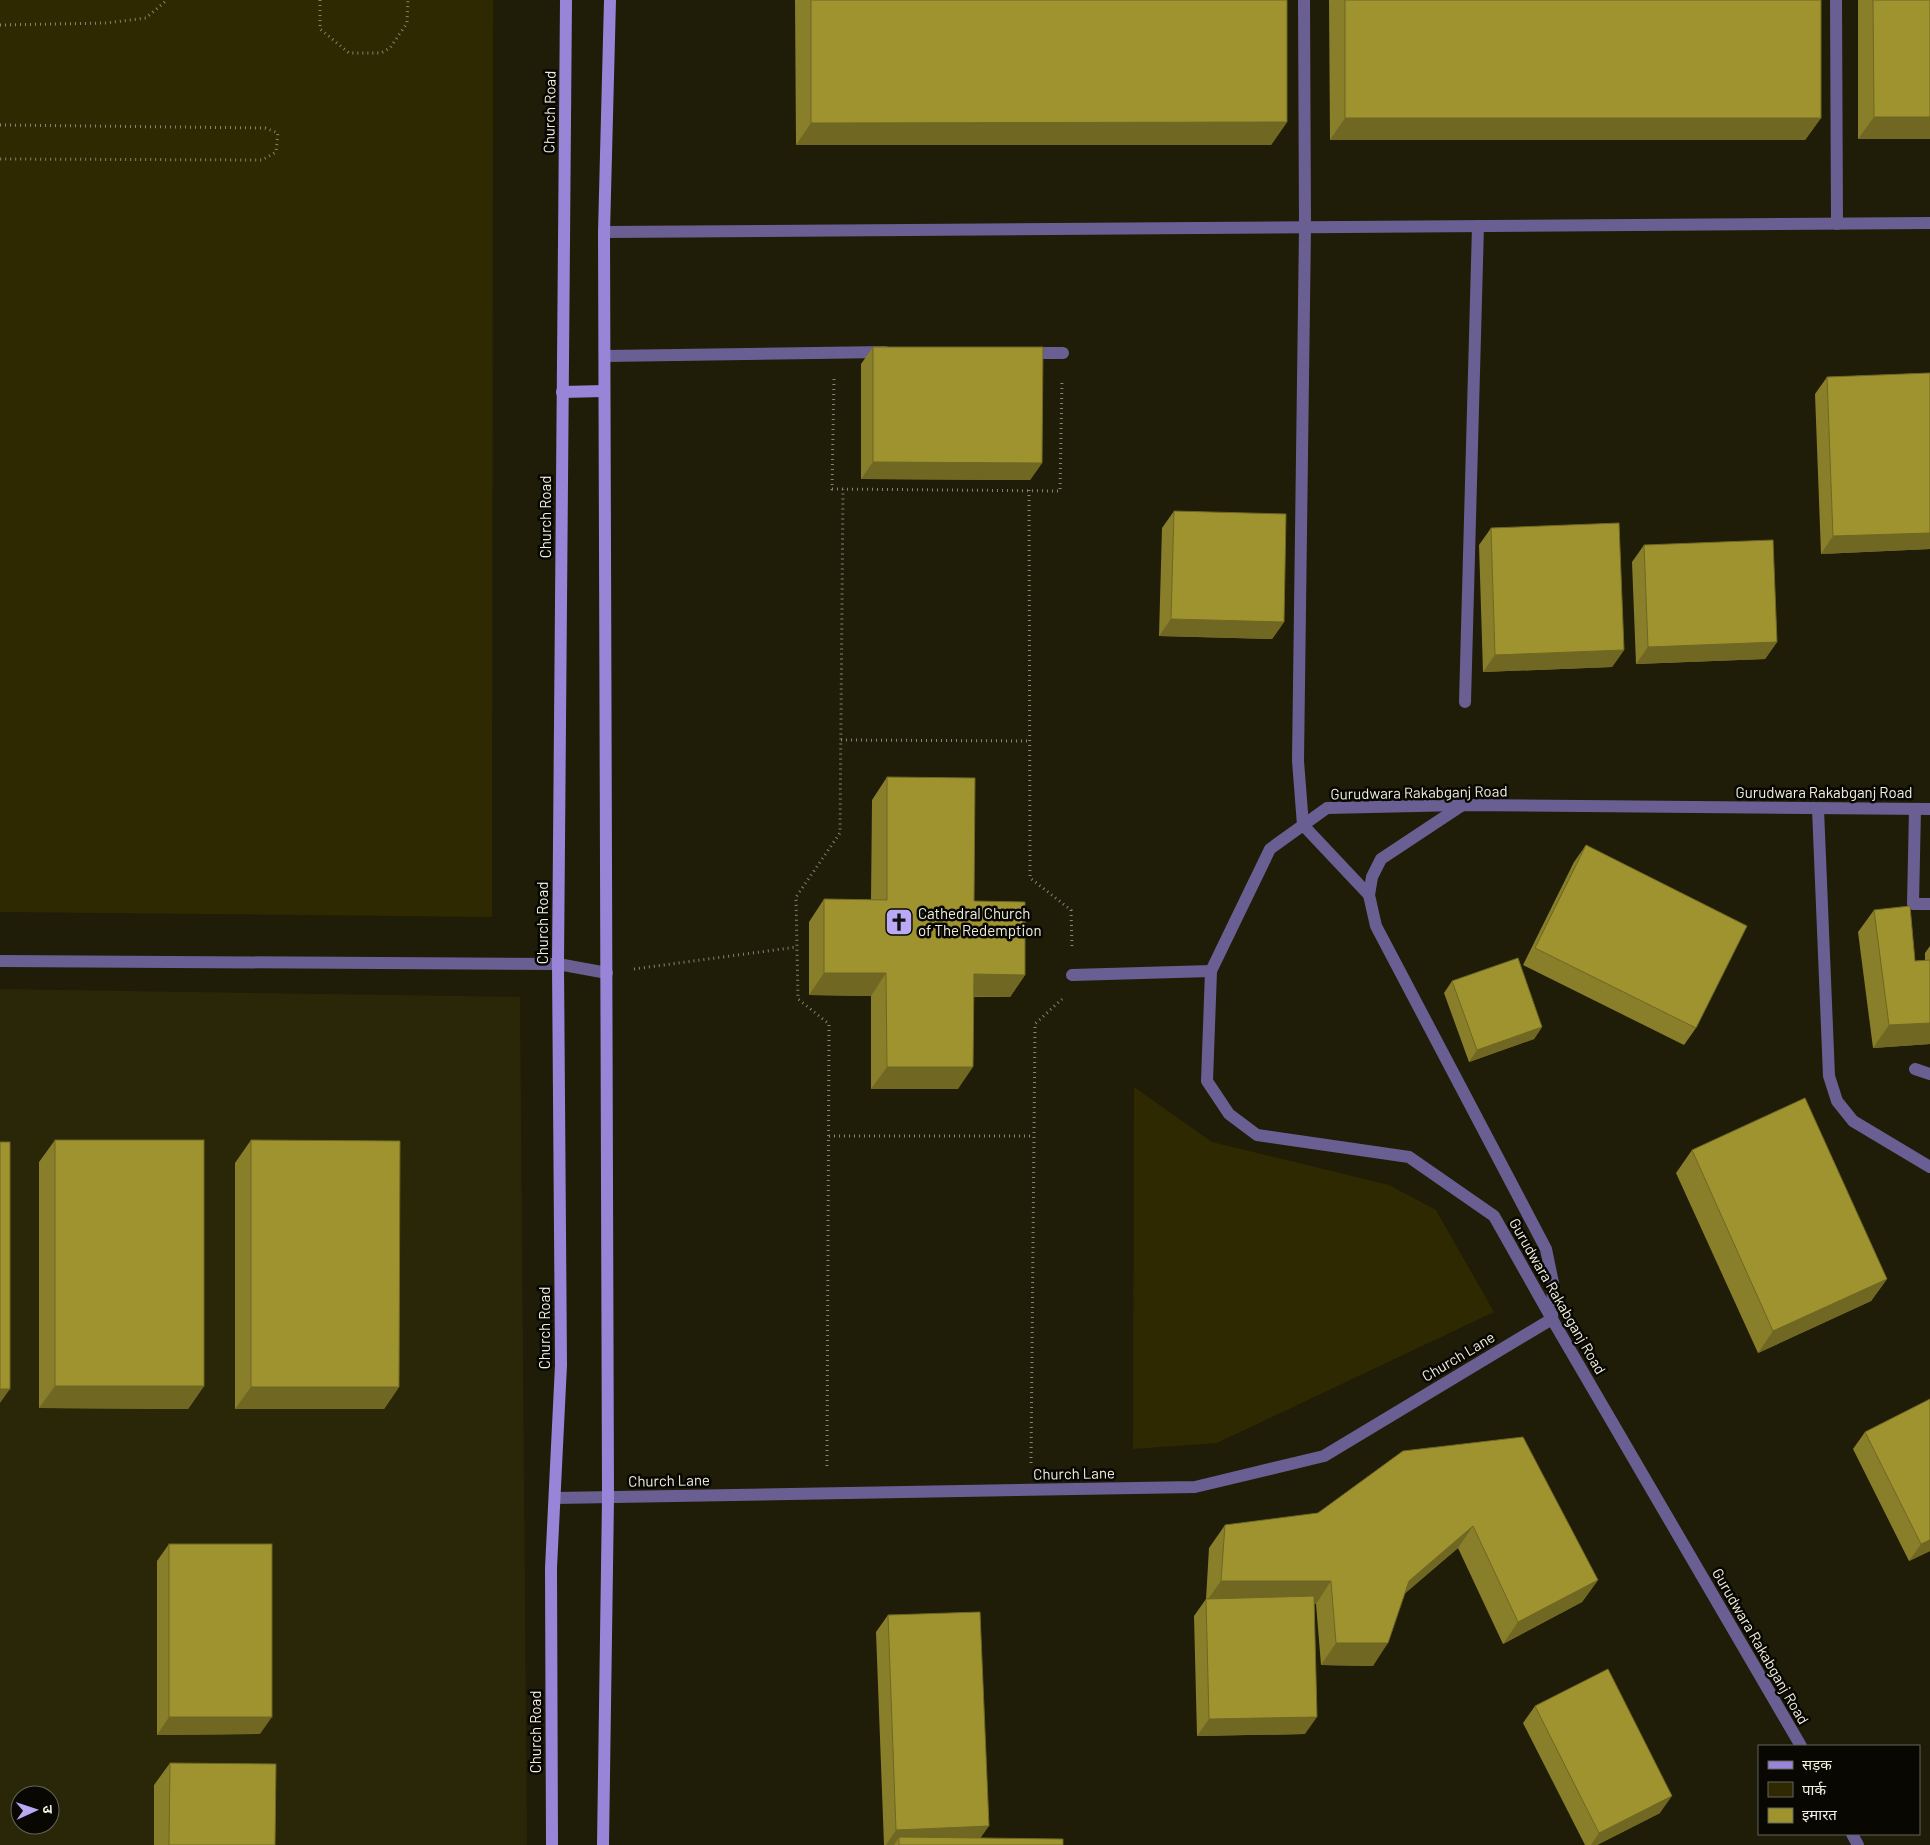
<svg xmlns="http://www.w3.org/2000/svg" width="1930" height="1845" viewBox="0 0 1930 1845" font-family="Barlow,'Noto Sans Devanagari',sans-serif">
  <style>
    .built { fill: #2a2608; fill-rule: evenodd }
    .green { fill: #2e2900 }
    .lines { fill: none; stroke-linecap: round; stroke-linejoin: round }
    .path { stroke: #868473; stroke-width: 3; stroke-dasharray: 1 4; stroke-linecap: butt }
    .lane { stroke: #6a5f92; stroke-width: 12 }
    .street { stroke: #6a5f92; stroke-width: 12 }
    .secondary { stroke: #9885d7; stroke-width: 12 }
    .wall { fill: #897e29 }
    .shaded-wall { fill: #6f6722 }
    .building { fill: #9f9330; stroke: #6f6722 }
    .labels { text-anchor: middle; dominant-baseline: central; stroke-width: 5; stroke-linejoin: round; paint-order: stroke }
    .street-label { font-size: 15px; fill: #f0efe1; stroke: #080702 }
    .poi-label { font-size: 15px; fill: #f0efe1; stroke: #080702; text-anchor: start }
  </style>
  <rect width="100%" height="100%" fill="#1f1c07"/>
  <!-- built -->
  <path class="built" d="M0,989L520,997L527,1845H0ZM20,1795H50V1825H20Z"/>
  <!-- green -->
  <g class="green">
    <polygon points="0,0 493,0 492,917 0,912"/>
    <polygon points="1134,1087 1212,1142 1389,1185 1436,1210 1494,1312 1217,1443 1133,1449"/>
  </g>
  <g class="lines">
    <!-- path -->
    <g class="path">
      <polyline points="320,0 320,29 349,53 381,53 390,48 407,23 408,0"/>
      <polyline points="0,25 106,23 146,18 167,0"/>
      <polyline points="0,125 265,128 278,133 276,152 262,160 0,159"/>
      <polyline points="834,379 832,489 1060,491 1062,379"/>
      <polyline points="1029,490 1030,878 1071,910 1072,947"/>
      <polyline points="841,740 1029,741"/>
      <polyline points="634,969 797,947"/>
      <polyline points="829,1136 1033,1136"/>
      <polyline points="1031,1463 1035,1024 1062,999"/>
      <polyline points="827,1466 829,1024 798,999 796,897 840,833 843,489"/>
    </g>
    <!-- lane -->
    <g class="lane">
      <polyline points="1025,353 1063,353"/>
      <polyline points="605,356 885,352"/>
      <polyline points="1915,809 1913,904 1930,904"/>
      <polyline points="0,961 558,964 607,973"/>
      <polyline points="1072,975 1211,971"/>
      <polyline points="1915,1069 1930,1074"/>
    </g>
    <!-- street -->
    <g class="street">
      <polyline points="1304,0 1305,228 1298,761 1303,825 1369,895"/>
      <polyline points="1836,0 1837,224"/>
      <polyline points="604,232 1930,223"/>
      <polyline points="1465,702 1478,226"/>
      <polyline points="1818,809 1829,1076 1837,1101 1853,1121 1930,1167"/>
      <polyline points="555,1498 1195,1487 1324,1456 1552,1319 1553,1283 1546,1249 1376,926 1369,895 1372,877 1381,859 1461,806"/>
      <polyline points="1801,1746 1552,1319 1494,1216 1409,1157 1257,1135 1229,1114 1207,1081 1211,971 1270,849 1327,808 1461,805 1930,809"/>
      <polyline points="1852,1834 1858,1845"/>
    </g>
    <!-- secondary -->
    <g class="secondary">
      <polyline points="562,392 604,391"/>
      <polyline points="552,1845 551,1568 561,1365 558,964 566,0"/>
      <polyline points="603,1845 608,1498 604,232 610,0"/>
    </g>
  </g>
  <!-- wall -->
  <g class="wall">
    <polygon points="795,0 1287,0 1287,122 1271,145 796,145"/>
    <polygon points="1329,0 1821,0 1821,118 1805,140 1330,140"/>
    <rect x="1858" y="0" width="72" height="139"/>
    <polygon points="873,347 1042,463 1030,480 861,479 861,364"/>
    <polygon points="1930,373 1930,549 1821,554 1815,394 1827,377"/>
    <polygon points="1174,511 1284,622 1272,639 1159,636 1162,528"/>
    <polygon points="1491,528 1624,650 1612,667 1483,672 1479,545"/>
    <polygon points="1644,545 1777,642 1765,659 1636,664 1632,562"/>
    <polygon points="887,777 1025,975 1010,997 974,997 958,1089 871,1089 871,996 809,995 809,922 824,899 871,900 872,800"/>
    <polygon points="1586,845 1696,1028 1684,1045 1523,965 1574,862"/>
    <polygon points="1874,910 1915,961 1925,960 1925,953 1930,946 1930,1044 1873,1048 1858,932"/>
    <polygon points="1452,981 1542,1027 1534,1039 1469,1062 1444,993"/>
    <polygon points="55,1140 204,1386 188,1409 39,1408 39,1162"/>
    <polygon points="251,1140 399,1387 384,1409 235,1409 235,1163"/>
    <polygon points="1692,1150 1887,1279 1871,1301 1758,1353 1676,1173"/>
    <polygon points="1865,1432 1930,1551 1909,1561 1853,1449"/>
    <polygon points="1403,1451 1598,1580 1582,1602 1503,1644 1458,1548 1405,1593 1373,1666 1321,1665 1316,1604 1314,1604 1305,1734 1197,1736 1194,1616 1206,1599 1209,1548 1225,1525 1318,1513"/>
    <polygon points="169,1544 260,1734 157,1735 157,1561"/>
    <polygon points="888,1615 981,1838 1063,1845 884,1845 876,1632"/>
    <polygon points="1535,1706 1660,1813 1597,1845 1585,1845 1523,1723"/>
    <polygon points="170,1763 275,1845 154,1845 154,1785"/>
  </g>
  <!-- shaded-wall -->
  <g class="shaded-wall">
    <polygon points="1874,117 1930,117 1930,139 1858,139"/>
    <polygon points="1345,118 1821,118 1805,140 1330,140"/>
    <polygon points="1287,122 1271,145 796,145 811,123"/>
    <polygon points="873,462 1042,463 1030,480 861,479"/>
    <polygon points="1930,533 1930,549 1821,554 1833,536"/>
    <polygon points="1171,619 1284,622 1272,639 1159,636"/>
    <polygon points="1777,642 1765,659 1636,664 1648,647"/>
    <polygon points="1624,650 1612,667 1483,672 1495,655"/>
    <polygon points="824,973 886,973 871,996 809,995"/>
    <polygon points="974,974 1025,975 1010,997 958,996"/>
    <polygon points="1930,1023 1930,1044 1873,1048 1889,1025"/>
    <polygon points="1542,1027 1534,1039 1469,1062 1477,1050"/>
    <polygon points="887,1067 973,1067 958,1089 871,1089"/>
    <polygon points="1887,1279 1871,1301 1758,1353 1773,1331"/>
    <polygon points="55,1386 204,1386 188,1409 39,1408"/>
    <polygon points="251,1387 399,1387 384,1409 235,1409"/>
    <polygon points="0,1389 10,1389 0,1403"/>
    <polygon points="1473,1526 1458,1548 1394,1603 1409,1581"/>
    <polygon points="1930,1540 1930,1551 1909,1561 1921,1544"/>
    <polygon points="1598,1580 1582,1602 1503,1644 1518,1622"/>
    <polygon points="1221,1581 1331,1581 1316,1604 1206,1603 1206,1602"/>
    <polygon points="1336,1643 1388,1643 1373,1666 1321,1665"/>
    <polygon points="169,1717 272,1717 260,1734 157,1735"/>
    <polygon points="1317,1717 1305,1734 1197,1736 1209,1719"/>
    <polygon points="1672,1796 1660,1813 1597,1845 1591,1845 1599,1833"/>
    <polygon points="989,1826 977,1843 899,1837 894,1845 886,1845 896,1830"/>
  </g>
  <!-- building -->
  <g class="building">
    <polygon points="811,0 1287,0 1287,122 811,123"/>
    <rect x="1345" y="0" width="476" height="118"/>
    <polygon points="1873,0 1930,0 1930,117 1874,117"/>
    <polygon points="873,347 1043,347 1042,463 873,462"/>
    <polygon points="1930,373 1930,533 1833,536 1827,377"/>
    <polygon points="1174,511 1286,514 1284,622 1171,619"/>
    <polygon points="1619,523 1624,650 1495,655 1491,528"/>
    <polygon points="1773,540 1777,642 1648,647 1644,545"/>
    <polygon points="887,777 975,778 974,901 1025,902 1025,975 974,974 973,1067 887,1067 886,973 824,973 824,899 887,900"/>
    <polygon points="1586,845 1747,926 1696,1028 1535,948"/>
    <polygon points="1910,906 1915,961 1930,960 1930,1023 1889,1025 1874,910"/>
    <polygon points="1518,958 1542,1027 1477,1050 1452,981"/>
    <polygon points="1805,1098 1887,1279 1773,1331 1692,1150"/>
    <rect x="55" y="1140" width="149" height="246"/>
    <polygon points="251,1140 400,1141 399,1387 251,1387"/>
    <rect x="0" y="1142" width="10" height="247"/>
    <polygon points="1930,1399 1930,1540 1921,1544 1865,1432"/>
    <polygon points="1523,1437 1598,1580 1518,1622 1473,1526 1409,1581 1388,1643 1336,1643 1331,1581 1221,1581 1225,1525 1318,1513 1403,1451"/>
    <rect x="169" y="1544" width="103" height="173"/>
    <polygon points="1314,1596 1317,1717 1209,1719 1206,1599"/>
    <polygon points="980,1612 989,1826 896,1830 888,1615"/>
    <polygon points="1608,1669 1672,1796 1599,1833 1535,1706"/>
    <polygon points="170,1763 276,1764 275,1845 169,1845"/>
    <polygon points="899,1837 1063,1839 1063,1845 899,1845"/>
  </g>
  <!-- icons -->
  <defs>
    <g id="church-square" transform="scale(1.4375)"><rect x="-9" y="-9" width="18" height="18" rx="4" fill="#baaaf6" stroke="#080702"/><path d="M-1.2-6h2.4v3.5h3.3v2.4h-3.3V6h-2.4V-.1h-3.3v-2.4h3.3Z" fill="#111"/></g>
  </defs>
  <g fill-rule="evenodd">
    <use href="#church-square" x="899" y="922"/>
  </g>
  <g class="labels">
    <!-- street labels -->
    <g class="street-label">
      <text transform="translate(549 112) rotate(-89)">Church Road</text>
      <text transform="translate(545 517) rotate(-90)">Church Road</text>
      <text transform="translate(1419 792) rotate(-1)">Gurudwara Rakabganj Road</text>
      <text x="1824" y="792">Gurudwara Rakabganj Road</text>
      <text transform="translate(542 923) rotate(-90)">Church Road</text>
      <text transform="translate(1558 1296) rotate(60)">Gurudwara Rakabganj Road</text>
      <text transform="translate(544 1328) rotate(-90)">Church Road</text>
      <text transform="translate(1458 1356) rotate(-31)">Church Lane</text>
      <text transform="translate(1074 1473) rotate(-1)">Church Lane</text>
      <text transform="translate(669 1480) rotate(-1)">Church Lane</text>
      <text transform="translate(1761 1646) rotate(60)">Gurudwara Rakabganj Road</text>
      <text transform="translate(535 1732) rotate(-90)">Church Road</text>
    </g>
    <!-- poi labels -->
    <g class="poi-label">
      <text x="918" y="913">Cathedral Church<tspan x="918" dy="17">of The Redemption</tspan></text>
    </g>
  </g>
  <!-- legend -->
  <rect x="1758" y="1745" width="162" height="90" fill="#080702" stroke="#65645b"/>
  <rect x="1768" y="1761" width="25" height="8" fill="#9885d7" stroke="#65645b"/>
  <text x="1802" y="1770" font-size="15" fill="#f0efe1">सड़क</text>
  <rect x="1768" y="1782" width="25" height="15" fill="#2e2900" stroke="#65645b"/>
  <text x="1802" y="1795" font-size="15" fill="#f0efe1">पार्क</text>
  <rect x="1768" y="1808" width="25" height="15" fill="#9f9330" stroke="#65645b"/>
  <text x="1802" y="1820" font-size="15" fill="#f0efe1">इमारत</text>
  <!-- north arrow -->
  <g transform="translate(35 1810) rotate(87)"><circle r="24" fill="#080702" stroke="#65645b"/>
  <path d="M0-4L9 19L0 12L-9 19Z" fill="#baaaf6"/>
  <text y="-8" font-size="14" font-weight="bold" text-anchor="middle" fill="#f0efe1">उ</text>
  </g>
</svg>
